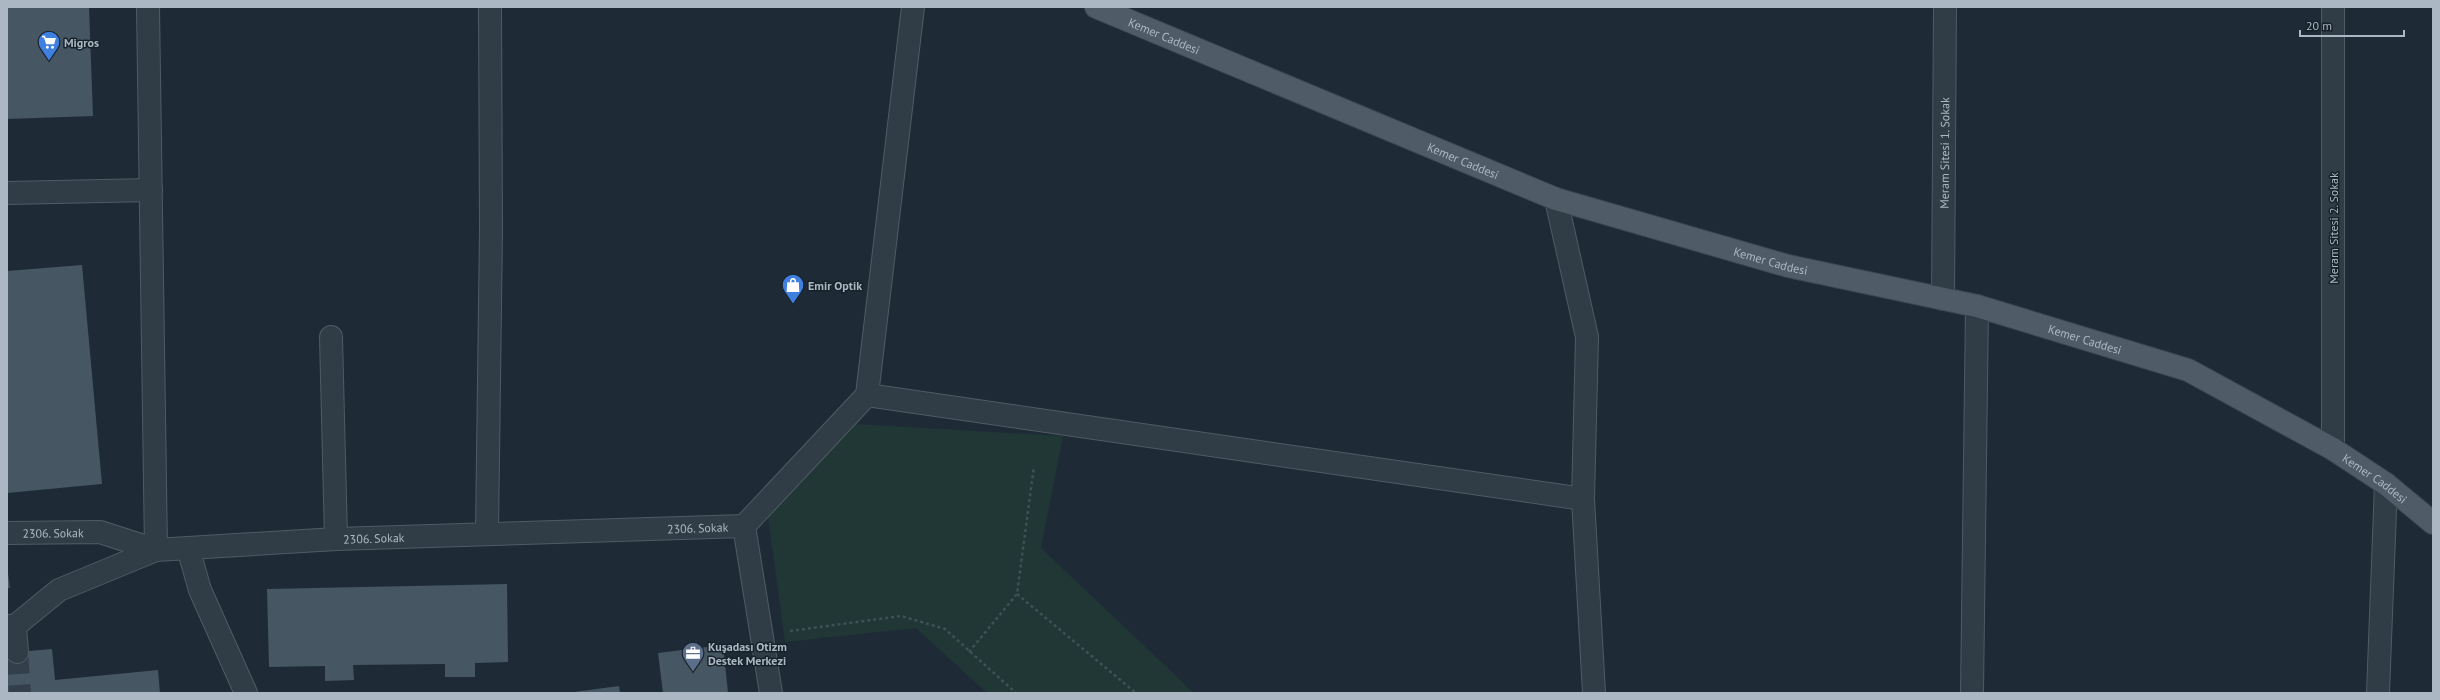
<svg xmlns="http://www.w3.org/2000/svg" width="2440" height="700" viewBox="0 0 2440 700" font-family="'PT Sans',sans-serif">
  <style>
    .green { fill: #203736 }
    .building { fill: #465662 }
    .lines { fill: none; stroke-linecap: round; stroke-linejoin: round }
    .minor-tunnel { stroke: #33404b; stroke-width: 22; stroke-dasharray: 22 11; stroke-linecap: butt }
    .minor-casing { stroke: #4f5b65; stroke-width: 24 }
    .major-casing { stroke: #3b4650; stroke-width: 24 }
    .path { stroke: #3d5353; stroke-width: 2.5; stroke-dasharray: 3 3; stroke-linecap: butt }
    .minor { stroke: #313d46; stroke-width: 22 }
    .major { stroke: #4f5c67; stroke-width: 22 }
    .labels { text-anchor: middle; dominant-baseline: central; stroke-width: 3; stroke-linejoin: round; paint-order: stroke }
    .street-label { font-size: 12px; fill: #abb8c4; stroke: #17222a }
    .poi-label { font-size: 12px; font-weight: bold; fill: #abb8c4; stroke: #17222a; text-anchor: start }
  </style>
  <rect width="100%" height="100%" fill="#1e2b36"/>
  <!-- green -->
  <polygon class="green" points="855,424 1063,436 1041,548 1194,693 987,693 916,628 785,642 768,517"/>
  <!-- building -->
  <g class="building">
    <polygon points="7,7 89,7 93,116 7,119"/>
    <polygon points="82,265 102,484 7,493 7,271"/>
    <polygon points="7,566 10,588 7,588"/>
    <polygon points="507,584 508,662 475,663 475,677 445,677 445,664 353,665 354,680 325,681 325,666 269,667 267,589"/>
    <polygon points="723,645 728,693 663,693 658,653"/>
    <polygon points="52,649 55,680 158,670 160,693 7,693 7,653"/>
    <polygon points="619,686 620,693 574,693 574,692"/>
  </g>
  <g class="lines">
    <!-- minor-tunnel -->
    <polyline class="minor-tunnel" points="17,652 20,693"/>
    <!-- minor casing -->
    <g class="minor-casing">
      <g id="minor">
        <polyline points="7,193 151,190"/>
        <polyline points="1556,199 1587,337 1583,499 1594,693"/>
        <path id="s1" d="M1943,299L1945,7"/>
        <polyline points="331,337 336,539"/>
        <polyline points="867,395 1583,499"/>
        <polyline points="2333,449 2333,7"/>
        <polyline points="487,532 491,230 490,7"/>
        <path id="s2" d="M7,533L100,532L156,550L336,539L744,526"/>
        <polyline points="188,548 200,590 246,693"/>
        <polyline points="7,626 15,626 59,590 156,550 148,7"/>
        <polyline points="15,626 17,652"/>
        <polyline points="771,693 744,526 867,395 913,7"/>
        <polyline points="1972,693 1977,306"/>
        <polyline points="2378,693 2386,484"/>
      </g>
    </g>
    <!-- major casing -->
    <g class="major-casing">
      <g id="major">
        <path id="s3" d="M1096,7L1556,199L1788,266L1977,306L2188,370L2333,449L2386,484L2433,523"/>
      </g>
    </g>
    <!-- path -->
    <g class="path">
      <polyline points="1017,594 1136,693"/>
      <polyline points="790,631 901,616 945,629 1016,693"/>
      <polyline points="969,652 1017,594 1034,466"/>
    </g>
    <!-- minor -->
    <use href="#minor" class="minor"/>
    <!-- major -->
    <use href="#major" class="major"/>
  </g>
  <!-- icons -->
  <defs>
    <g id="supermarket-pin" transform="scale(1.15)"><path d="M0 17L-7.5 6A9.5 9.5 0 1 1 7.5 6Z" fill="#3f7fe0" stroke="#17222a"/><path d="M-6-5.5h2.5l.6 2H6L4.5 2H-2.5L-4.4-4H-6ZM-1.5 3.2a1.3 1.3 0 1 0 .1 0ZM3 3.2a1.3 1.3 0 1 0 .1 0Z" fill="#fff"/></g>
    <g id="shop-pin" transform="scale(1.15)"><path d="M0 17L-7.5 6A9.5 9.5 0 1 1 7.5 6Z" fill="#3f7fe0" stroke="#17222a"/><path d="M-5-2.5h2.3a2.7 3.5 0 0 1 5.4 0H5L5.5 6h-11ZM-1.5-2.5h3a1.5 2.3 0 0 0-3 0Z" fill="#fff"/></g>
    <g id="office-pin" transform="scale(1.15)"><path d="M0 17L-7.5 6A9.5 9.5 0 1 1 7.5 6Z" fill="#5c6f8a" stroke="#17222a"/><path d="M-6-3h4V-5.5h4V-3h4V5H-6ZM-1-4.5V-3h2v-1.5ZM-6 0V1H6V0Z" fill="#fff"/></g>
  </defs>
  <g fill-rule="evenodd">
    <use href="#supermarket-pin" x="49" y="42"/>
    <use href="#shop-pin" x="793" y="285"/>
    <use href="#office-pin" x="693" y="653"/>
  </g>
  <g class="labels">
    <!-- street labels -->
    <g class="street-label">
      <text stroke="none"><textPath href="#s3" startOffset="74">Kemer Caddesi</textPath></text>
      <text stroke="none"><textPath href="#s1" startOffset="146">Meram Sitesi 1. Sokak</textPath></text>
      <text stroke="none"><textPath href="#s3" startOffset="398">Kemer Caddesi</textPath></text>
      <text transform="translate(2333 228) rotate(-90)">Meram Sitesi 2. Sokak</text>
      <text stroke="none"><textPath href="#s3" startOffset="722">Kemer Caddesi</textPath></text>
      <text stroke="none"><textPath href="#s3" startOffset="1046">Kemer Caddesi</textPath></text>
      <text stroke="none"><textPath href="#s3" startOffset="1370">Kemer Caddesi</textPath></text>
      <text stroke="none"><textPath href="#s2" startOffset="694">2306. Sokak</textPath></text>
      <text stroke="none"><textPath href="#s2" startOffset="46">2306. Sokak</textPath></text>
      <text stroke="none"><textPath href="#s2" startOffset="370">2306. Sokak</textPath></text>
    </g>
    <!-- poi labels -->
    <g class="poi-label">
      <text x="64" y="42">Migros</text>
      <text x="808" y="285">Emir Optik</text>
      <text x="708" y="646">Kuşadası Otizm<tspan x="708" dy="14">Destek Merkezi</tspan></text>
    </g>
  </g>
  <!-- border -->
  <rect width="2440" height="700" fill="none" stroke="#abb8c4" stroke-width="16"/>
  <!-- scale -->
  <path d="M2300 30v6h104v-6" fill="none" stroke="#abb8c4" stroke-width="2"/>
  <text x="2306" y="30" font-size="12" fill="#abb8c4" stroke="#17222a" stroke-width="3" paint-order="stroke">20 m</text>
</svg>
